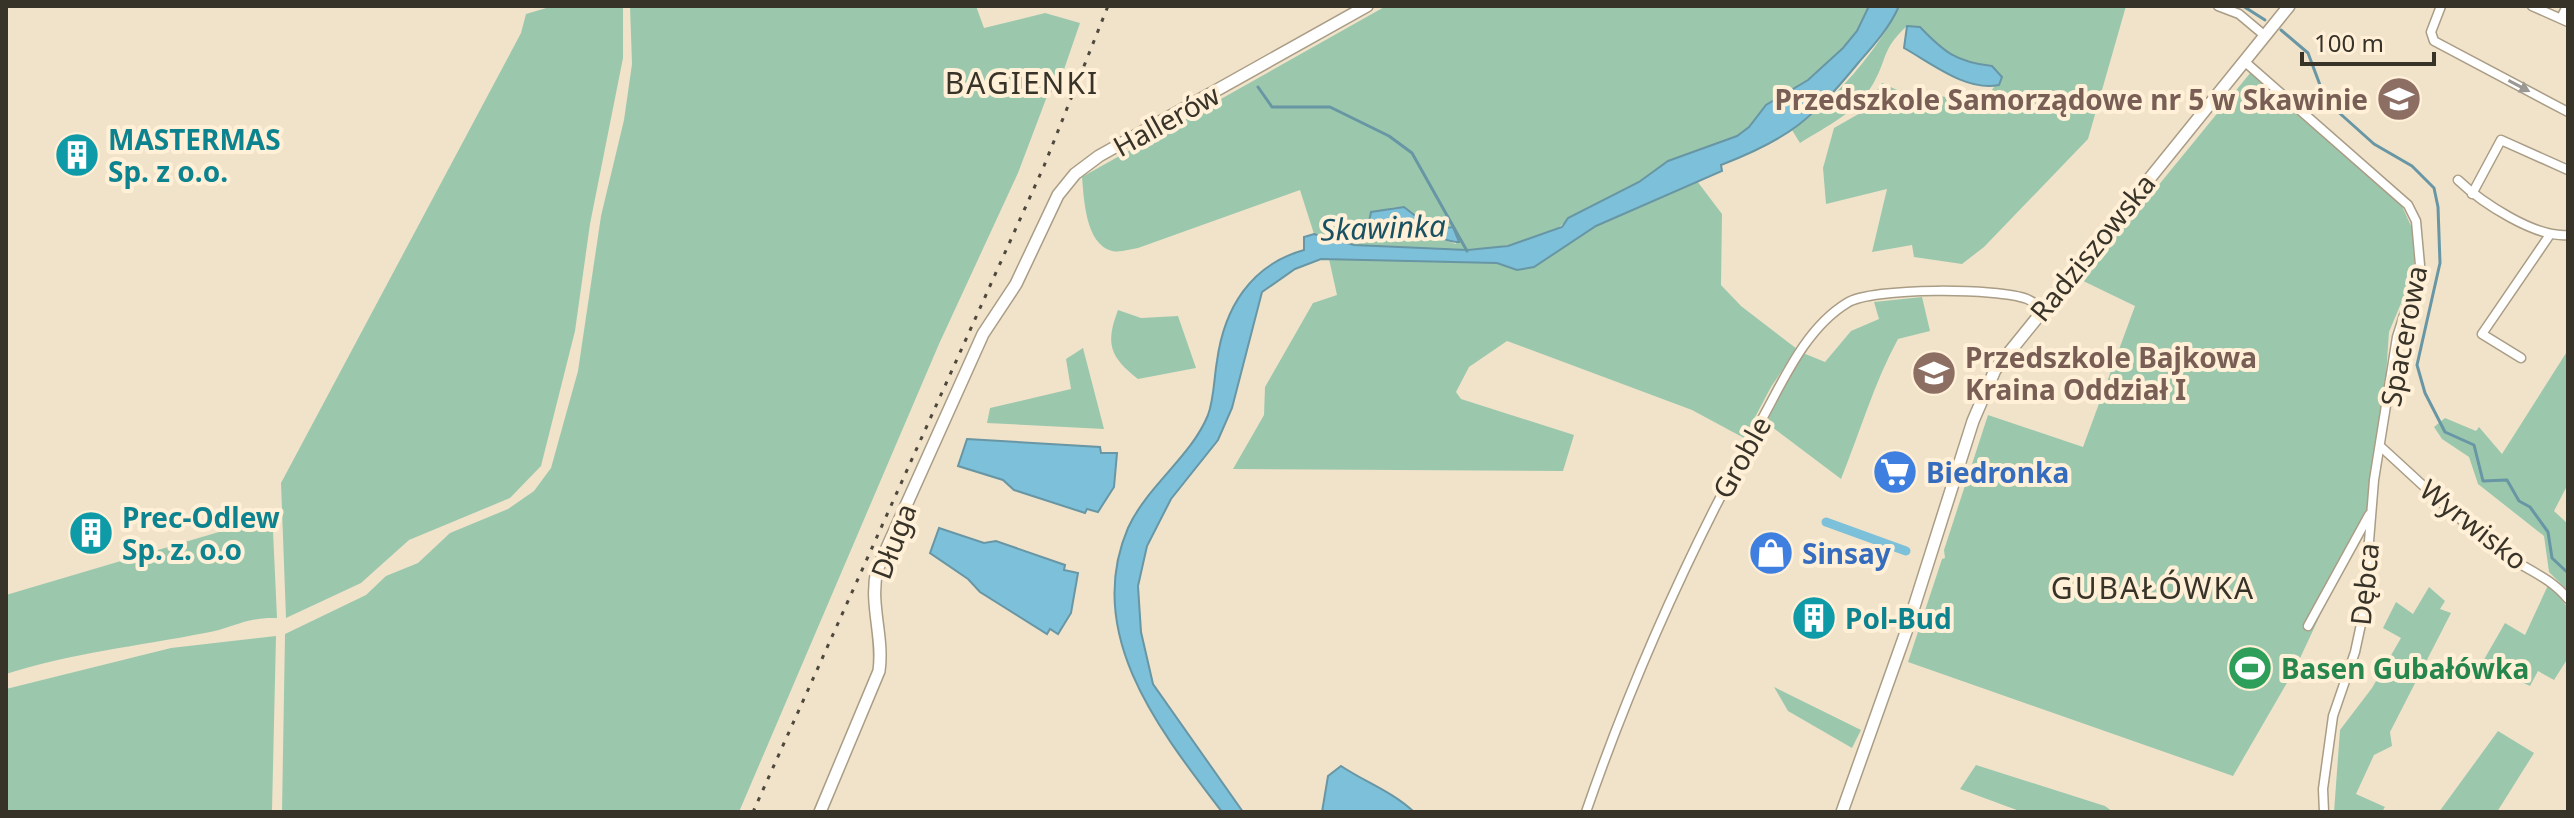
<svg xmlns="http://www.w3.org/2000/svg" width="2574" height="818" viewBox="0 0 2574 818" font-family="'Noto Sans',sans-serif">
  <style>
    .green { fill: #9bc8ad; fill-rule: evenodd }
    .water { fill: #7cc0d9; stroke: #6896a4; stroke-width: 2 }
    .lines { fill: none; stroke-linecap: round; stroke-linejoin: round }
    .stream { stroke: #6896a4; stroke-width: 3 }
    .canal { stroke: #7cc0d9; stroke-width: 9 }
    .street-casing { stroke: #aa9d85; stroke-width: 11 }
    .secondary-casing { stroke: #aa9d85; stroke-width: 14 }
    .street { stroke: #fff; stroke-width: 8 }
    .secondary { stroke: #fff; stroke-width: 11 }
    .rail { stroke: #4e483c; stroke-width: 3; stroke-dasharray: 4 8; stroke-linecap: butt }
    .oneway { fill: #9c9994 }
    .labels { text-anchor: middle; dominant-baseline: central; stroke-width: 8; stroke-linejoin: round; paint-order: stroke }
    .education-label { font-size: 28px; font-weight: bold; fill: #785e54; stroke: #fff0d7; text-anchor: end }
    .street-label { font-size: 28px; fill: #383329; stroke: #fff0d7 }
    .culture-label { font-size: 28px; font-weight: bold; fill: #0d838f; stroke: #fff0d7; text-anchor: start }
    .shop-label { font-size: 28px; font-weight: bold; fill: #366cbe; stroke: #fff0d7; text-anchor: start }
    .leisure-label { font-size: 28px; font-weight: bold; fill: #27864d; stroke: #fff0d7; text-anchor: start }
    .neighbourhood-label { font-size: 30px; letter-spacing: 2px; fill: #383329; stroke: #fff0d7 }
    .water-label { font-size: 30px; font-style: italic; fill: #185162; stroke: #fff0d7 }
  </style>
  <rect width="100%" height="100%" fill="#f1e3ca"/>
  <!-- green -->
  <g class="green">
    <polygon points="553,6 623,6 623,58 590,224 575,331 541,466 510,498 409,540 361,583 286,618 281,483 521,33 526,14"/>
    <polygon points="630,6 976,6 984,28 1045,13 1080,23 1060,81 1046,99 1018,173 939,344 739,812 282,812 285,634 366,595 386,576 418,563 450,533 508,509 534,491 551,468 578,371 601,216 624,120 632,64"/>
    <path d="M1386,6H1869L1857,31L1843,48L1808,80L1766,105L1749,127L1737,136L1668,161L1639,182L1568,218C1539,261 1403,248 1357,245C1343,244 1328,238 1314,234L1300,190L1138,248C1130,249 1120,253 1112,251C1085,244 1084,198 1082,177ZM1404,207L1427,225L1453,227L1456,244L1407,228L1399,221L1377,226L1390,208Z"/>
    <path d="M1899,6H2126L2088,139L1984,247L1962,264L1914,257L1912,245L1872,252L1887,189L1826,204L1823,168L1834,128L1862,112L1882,83L1925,103L1935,95L1981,104L2001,78L1992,66C1956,62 1944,52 1920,27L1907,26C1881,50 1888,58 1873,84C1856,113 1827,126 1800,143L1792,130C1830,105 1881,48 1899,6Z"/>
    <polygon points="2251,72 2401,204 2412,228 2415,270 2389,332 2384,405 2368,507 2323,590 2330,594 2295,669 2233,776 1908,662 1942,559 1945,558 1944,550 1988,415 2083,447 2135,306 2077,278 2126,225"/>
    <polygon points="1697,181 1722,214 1721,285 1741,306 1797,349 1771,387 1744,438 1692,410 1507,341 1469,367 1456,392 1461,399 1574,435 1563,471 1233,469 1264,415 1265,387 1313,303 1337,295 1329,259 1497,263 1517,270 1547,258 1596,226"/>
    <path d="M1922,297L1930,331L1898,339C1874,383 1860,432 1841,479L1764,421L1803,353L1825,362L1851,331L1879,319L1874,302Z"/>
    <path d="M1118,310L1141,318L1178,316L1196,368L1138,379C1110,357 1105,344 1118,310Z"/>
    <polygon points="1083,348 1104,429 987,423 990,408 1071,389 1066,359"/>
    <polygon points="2568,350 2568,484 2554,511 2568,524 2568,591 2549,572 2544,536 2478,484 2469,457 2442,439 2434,427 2445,418 2476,431 2479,427 2502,454"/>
    <path d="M239,526H270L273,531L277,618C245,617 234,628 205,633C138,646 72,653 6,674V595Z"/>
    <polygon points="2549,583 2568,608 2568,658 2554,680 2538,671 2530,686 2482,663 2505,623 2525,635"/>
    <polygon points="2429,587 2445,601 2440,609 2451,613 2390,732 2392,746 2374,755 2356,794 2385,807 2382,812 2334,812 2340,730 2372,688 2401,638 2383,628 2396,602 2413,614"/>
    <polygon points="276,636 272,811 6,812 6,689 171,648"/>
    <polygon points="1774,687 1861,730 1852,748 1788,711"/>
    <polygon points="2498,731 2534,753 2497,812 2439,812"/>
    <polygon points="1976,765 2105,806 2113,812 2022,812 1960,789"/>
  </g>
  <!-- water -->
  <g class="water">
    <path d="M1869,6H1899C1890,27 1874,45 1859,62C1812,119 1791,138 1721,165L1722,171L1596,226L1534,267L1517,270L1497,263L1321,259L1295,269L1262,292L1232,408L1218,440L1171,499L1147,546L1138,586L1141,632L1153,684L1243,812H1222C1162,733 1082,635 1128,528C1147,486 1191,457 1208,415C1214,399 1214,378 1217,361C1224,309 1250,265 1304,250V237L1314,234L1354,245L1467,250L1508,246L1562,227L1568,218L1639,182L1668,161L1737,136L1749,127L1766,105L1808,80L1843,48L1857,31Z"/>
    <path d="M1907,26L1920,27C1944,52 1956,62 1992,66L2002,77L1999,85C1967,92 1931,63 1904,48Z"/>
    <path d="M1404,207L1427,225L1431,221L1446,228L1453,227L1459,242C1446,244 1395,219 1389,221C1385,223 1383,227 1379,229L1369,222L1371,212Z"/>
    <polygon points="967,439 1100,447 1101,453 1117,453 1114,487 1098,512 1087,509 1085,513 1014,490 1003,480 958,466"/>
    <polygon points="939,528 984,543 996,541 1065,565 1064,570 1078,573 1071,613 1058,634 1050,629 1047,634 980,592 968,579 930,553"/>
    <path d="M1341,766C1365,782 1393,792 1414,812H1322L1328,776Z"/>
  </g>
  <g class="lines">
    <!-- stream -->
    <g class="stream">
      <polyline points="2243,6 2265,20"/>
      <polyline points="2281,30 2308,53 2326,101 2374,144 2412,166 2434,188 2438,207 2440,263 2417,365 2425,393 2445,432 2474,445 2483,481 2507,480 2519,501 2530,507 2548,532 2552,558 2568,573"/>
      <polyline points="1258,87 1272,107 1330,107 1389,136 1412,153 1467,251"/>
    </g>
    <!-- canal -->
    <polyline class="canal" points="1826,522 1906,551"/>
    <!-- street casing -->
    <g class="street-casing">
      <g id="street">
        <polyline points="2218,6 2239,14 2264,35"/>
        <polyline points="2441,6 2431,32 2434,41 2568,112"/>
        <polyline points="2532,6 2568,22"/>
        <polyline points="2561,18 2567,6"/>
        <polyline points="2244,61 2408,205 2416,221 2420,265 2397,337 2374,480 2363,615 2355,652 2333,716 2323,789 2324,812"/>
        <path d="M2458,180C2481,202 2535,238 2568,235"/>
        <polyline points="2472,194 2501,140 2568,170"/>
        <polyline points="2521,358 2482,334 2549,236"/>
        <path d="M2381,447C2421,483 2459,521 2503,553C2526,570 2549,576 2568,599"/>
        <polyline points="2308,626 2369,515"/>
        <path d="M1586,812C1633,676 1692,545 1762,419C1784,379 1806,328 1847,303C1872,287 1999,288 2027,299C2032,301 2037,306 2042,308"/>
      </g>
    </g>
    <!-- secondary casing -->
    <g class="secondary-casing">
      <g id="secondary">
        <path d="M820,812L879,671C884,637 869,604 877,570L983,334L1016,284L1058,195L1075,174L1099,156L1367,6"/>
        <polyline points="1842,812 1906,632 1973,421 1995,370 2289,6"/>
      </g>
    </g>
    <!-- street -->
    <use href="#street" class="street"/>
    <!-- secondary -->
    <use href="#secondary" class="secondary"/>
    <!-- rail -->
    <polyline class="rail" points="753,812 1044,166 1108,6"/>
  </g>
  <!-- one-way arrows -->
  <defs><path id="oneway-solid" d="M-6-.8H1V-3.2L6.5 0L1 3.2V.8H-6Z" transform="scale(2)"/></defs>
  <use class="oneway" href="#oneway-solid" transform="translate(2519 86) rotate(28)"/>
  <!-- icons -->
  <defs>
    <g id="school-disc" transform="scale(2.3)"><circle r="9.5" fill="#8d6e63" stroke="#fff0d7"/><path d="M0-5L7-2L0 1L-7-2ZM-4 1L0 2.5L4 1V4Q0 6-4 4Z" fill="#fff"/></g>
    <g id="building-disc" transform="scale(2.3)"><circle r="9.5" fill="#0f9aa8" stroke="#fff0d7"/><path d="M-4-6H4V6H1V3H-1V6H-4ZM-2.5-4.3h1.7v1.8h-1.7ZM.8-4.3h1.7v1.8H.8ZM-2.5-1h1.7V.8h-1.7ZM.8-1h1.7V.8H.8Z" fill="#fff"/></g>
    <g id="supermarket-disc" transform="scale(2.3)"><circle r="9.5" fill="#3f7fe0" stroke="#fff0d7"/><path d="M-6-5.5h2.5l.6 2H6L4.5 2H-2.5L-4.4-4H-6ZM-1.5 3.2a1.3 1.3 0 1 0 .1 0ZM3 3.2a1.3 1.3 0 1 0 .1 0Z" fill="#fff"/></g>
    <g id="shop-disc" transform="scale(2.3)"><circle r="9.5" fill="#3f7fe0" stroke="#fff0d7"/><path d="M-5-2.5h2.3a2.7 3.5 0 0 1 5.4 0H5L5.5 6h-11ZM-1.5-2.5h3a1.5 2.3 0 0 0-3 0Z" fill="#fff"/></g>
    <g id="stadium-disc" transform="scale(2.3)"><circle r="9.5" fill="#2e9e5b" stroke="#fff0d7"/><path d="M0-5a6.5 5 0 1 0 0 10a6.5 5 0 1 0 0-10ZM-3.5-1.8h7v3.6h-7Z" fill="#fff"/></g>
  </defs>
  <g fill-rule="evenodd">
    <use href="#school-disc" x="2399" y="99"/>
    <use href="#building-disc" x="77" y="155"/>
    <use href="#school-disc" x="1934" y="373"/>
    <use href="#supermarket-disc" x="1895" y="472"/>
    <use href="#building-disc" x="91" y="533"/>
    <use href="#shop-disc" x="1771" y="553"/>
    <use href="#building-disc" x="1814" y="618"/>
    <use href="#stadium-disc" x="2250" y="668"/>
  </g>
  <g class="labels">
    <!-- education labels -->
    <g class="education-label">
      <text x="2368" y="99">Przedszkole Samorządowe nr 5 w Skawinie</text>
      <text x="1965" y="357" text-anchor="start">Przedszkole Bajkowa<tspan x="1965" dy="32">Kraina Oddział I</tspan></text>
    </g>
    <!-- street labels -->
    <g class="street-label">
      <text transform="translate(1166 120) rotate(-29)">Hallerów</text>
      <text transform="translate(2092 247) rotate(-51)">Radziszowska</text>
      <text transform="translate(2403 336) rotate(-79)">Spacerowa</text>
      <text transform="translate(1741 457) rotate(-61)">Groble</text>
      <text transform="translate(2474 524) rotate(38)">Wyrwisko</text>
      <text transform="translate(893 541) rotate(-69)">Długa</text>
      <text transform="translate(2364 584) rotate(-84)">Dębca</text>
    </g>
    <!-- culture labels -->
    <g class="culture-label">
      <text x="108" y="139">MASTERMAS<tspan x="108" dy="32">Sp. z o.o.</tspan></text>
      <text x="122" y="517">Prec-Odlew<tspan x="122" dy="32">Sp. z. o.o</tspan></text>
      <text x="1845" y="618">Pol-Bud</text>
    </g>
    <!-- shop labels -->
    <g class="shop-label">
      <text x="1926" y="472">Biedronka</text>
      <text x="1802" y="553">Sinsay</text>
    </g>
    <!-- leisure labels -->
    <g class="leisure-label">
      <text x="2281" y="668">Basen Gubałówka</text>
    </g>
    <!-- neighbourhood labels -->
    <g class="neighbourhood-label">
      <text x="1022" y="82">BAGIENKI</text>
      <text x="2153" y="587">GUBAŁÓWKA</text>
    </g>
    <!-- water labels -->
    <g class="water-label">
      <text transform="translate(1383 227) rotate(-2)">Skawinka</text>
    </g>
  </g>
  <!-- border -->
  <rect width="2574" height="818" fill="none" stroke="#383329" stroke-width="16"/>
  <!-- scale -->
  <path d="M2302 52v12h132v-12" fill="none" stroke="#383329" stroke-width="4"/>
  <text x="2314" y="52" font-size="24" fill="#383329" stroke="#fff0d7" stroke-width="6" paint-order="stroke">100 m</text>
</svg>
